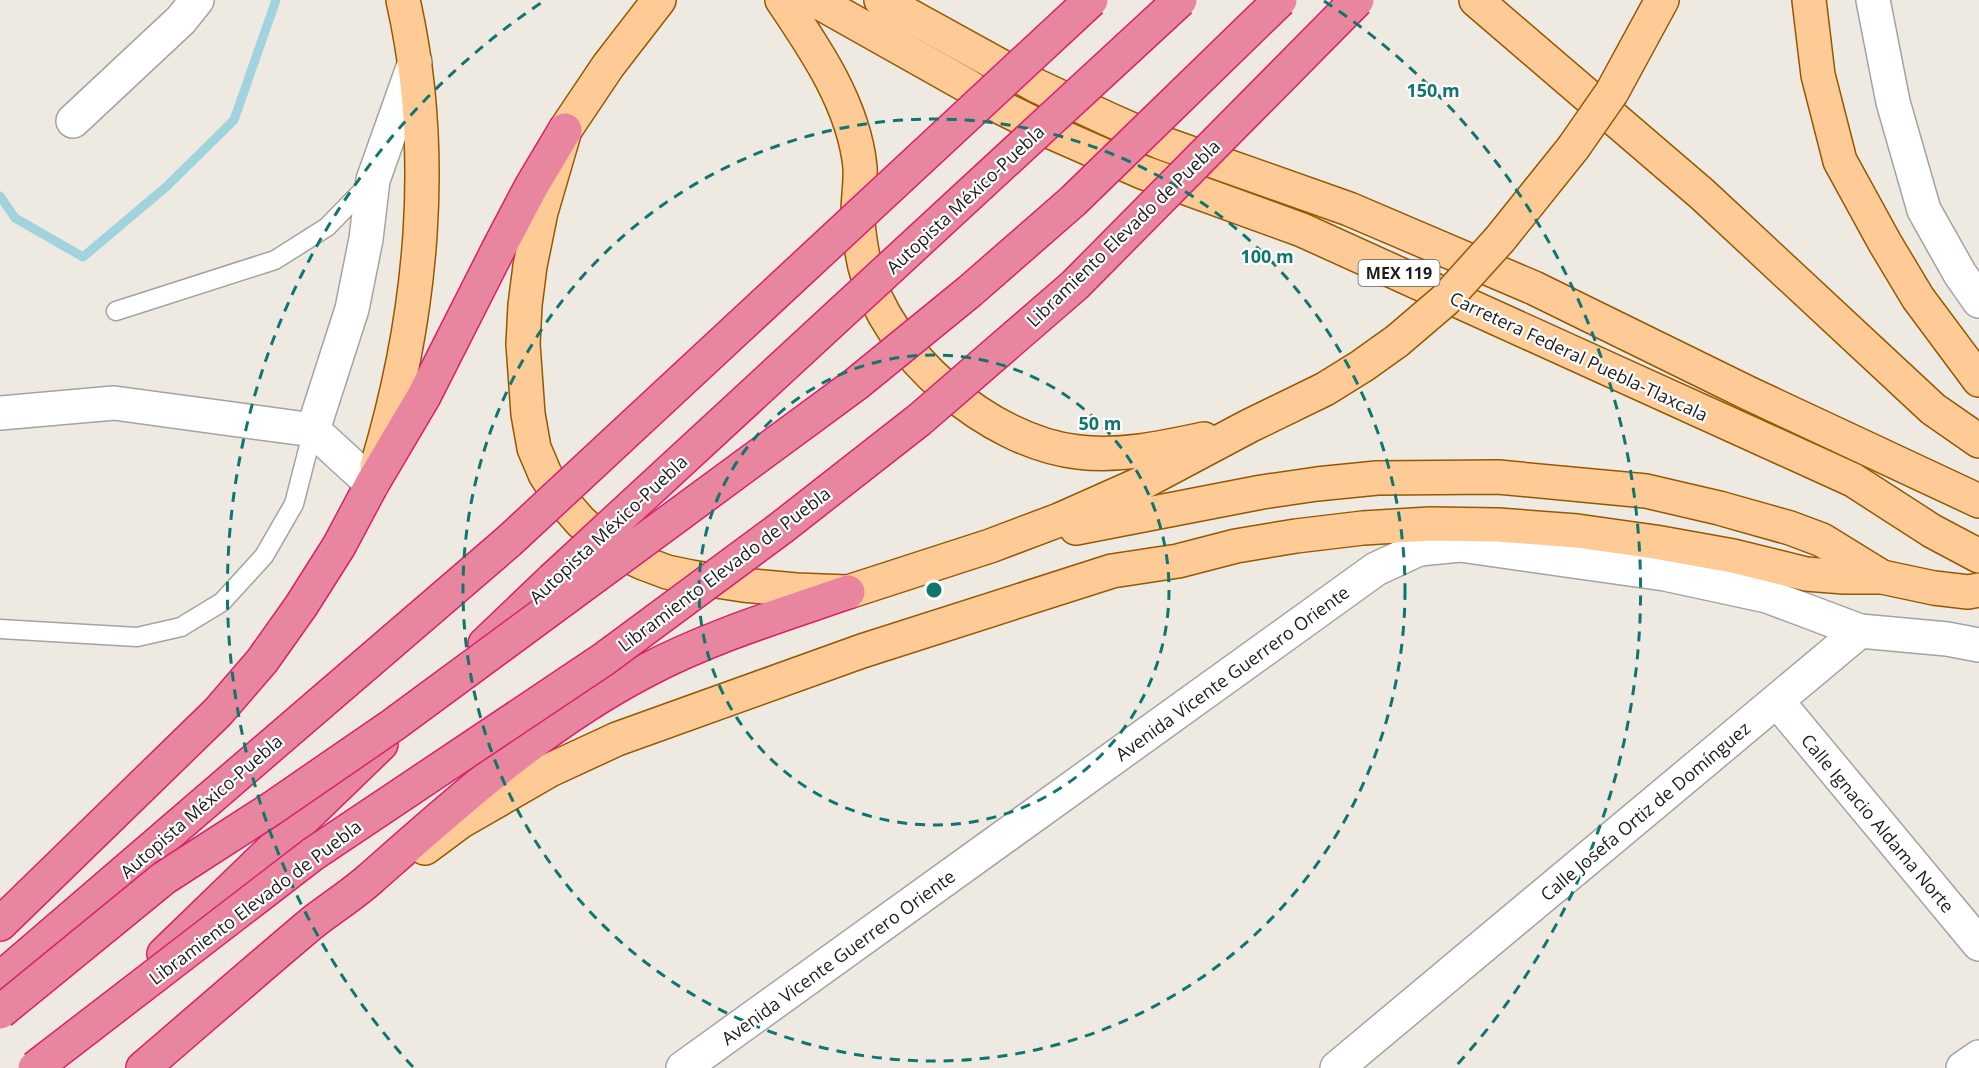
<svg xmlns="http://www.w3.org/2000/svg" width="1979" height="1068" viewBox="0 0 1979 1068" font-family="'Open Sans',sans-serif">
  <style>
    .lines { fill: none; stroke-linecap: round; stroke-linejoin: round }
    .stream { stroke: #a0d3dd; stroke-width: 9 }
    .lane-casing { stroke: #a3a3a3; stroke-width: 21 }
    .street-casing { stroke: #a3a3a3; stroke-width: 36 }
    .primary-casing { stroke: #945900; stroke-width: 36 }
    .highway-casing { stroke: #da206c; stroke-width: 36 }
    .lane { stroke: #fff; stroke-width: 18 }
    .street { stroke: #fff; stroke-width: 33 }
    .primary { stroke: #feca96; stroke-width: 33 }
    .highway { stroke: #e8869f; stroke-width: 33 }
    .primary-bridge-casing { stroke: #945900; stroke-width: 36; stroke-linecap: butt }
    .highway-bridge-casing { stroke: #da206c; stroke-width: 36; stroke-linecap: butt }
    .primary-bridge { stroke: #feca96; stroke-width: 33 }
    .highway-bridge { stroke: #e8869f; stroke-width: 33 }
    .ring { fill: none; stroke: #0f766e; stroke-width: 3; stroke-dasharray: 10 8 }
    .labels { text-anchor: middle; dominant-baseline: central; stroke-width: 4.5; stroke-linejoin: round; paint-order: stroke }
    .shield { fill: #fff; stroke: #606060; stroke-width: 1.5 }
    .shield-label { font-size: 16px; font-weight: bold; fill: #1c1c1c }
    .street-label { font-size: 18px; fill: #1c1c1c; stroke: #fff }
    .centre { fill: #0f766e; stroke: #fff; stroke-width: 3 }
    .ring-label { font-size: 18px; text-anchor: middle; font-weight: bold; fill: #0f766e; stroke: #fff; stroke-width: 4.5; stroke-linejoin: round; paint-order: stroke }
  </style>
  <rect width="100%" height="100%" fill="#eee9e1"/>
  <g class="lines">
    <!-- stream -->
    <polyline class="stream" points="0,196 15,218 83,257 166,187 234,120 276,0"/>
    <!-- lane casing -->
    <g class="lane-casing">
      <g id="lane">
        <polyline points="116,311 275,260 327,227 371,182"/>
        <polyline points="0,629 137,637 181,627 222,602 264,556 294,504 313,430"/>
      </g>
    </g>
    <!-- street casing -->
    <g class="street-casing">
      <g id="street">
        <polyline points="1873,0 1893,102 1924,210 1960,274 1979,301"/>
        <polyline points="73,121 181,20 197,0"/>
        <polyline points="0,413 114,403 313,430 372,484"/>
        <polyline points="313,430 352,309 366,239 373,180 415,62"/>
        <polyline points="1777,701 1979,944"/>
        <polyline points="683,1068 1376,569 1419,549 1460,545 1665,574 1767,596 1860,631 1947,639 1979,645"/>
        <polyline points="1337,1068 1860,631"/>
        <polyline points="1963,1068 1979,1057"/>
      </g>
    </g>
    <!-- primary casing -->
    <g class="primary-casing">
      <g id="primary">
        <polyline points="659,0 608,66 565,130 541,212 530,266 525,305 523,344 528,414 534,448 545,474 561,499 580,521 599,538 620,552 643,563 667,572 691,577 743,585 796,590 848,592 990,546 1059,520 1140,484 1249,426 1325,389 1362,366 1397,341"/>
        <path d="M782,0C816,50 854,106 860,167C861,185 857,204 858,222C859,236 862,253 865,267C886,354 989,442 1078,452C1120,457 1162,448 1204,439"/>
        <polyline points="815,0 966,85 1002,108 1053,133 1142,172 1302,230 1853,480 1932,531 1979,556"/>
        <polyline points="881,0 1037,86 1108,119 1162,143 1349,209 1534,288 1748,393 1979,501"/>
        <polyline points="1476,0 1702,194 1933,409 1979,441"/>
        <polyline points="1809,0 1818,75 1840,161 1885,243 1918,298 1979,380"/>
        <polyline points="1612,92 1662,0"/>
        <polyline points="1500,239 1573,148"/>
        <path d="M377,466C422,316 438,154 403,0"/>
        <polyline points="1076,528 1262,492 1317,484 1377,478 1498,477 1646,491 1719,508 1790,528 1822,540 1882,577"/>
        <polyline points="425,848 460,822 550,770 617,739 862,651 1112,571 1178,561 1236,546 1296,536 1363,528 1430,524 1498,525 1577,531 1655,542 1733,556 1806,574 1844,577 1882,577 1934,588 1968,592 1979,590"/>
      </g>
    </g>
    <!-- highway casing -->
    <g class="highway-casing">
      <g id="highway">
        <polyline points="485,644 553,579"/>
        <polyline points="0,924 218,712 262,661 301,606 339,546 372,484 424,396 500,246 531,187 565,130"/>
        <polyline points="164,954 381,744"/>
        <polyline points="0,979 509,541"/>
        <path d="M143,1068C199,1020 255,971 312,923C331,908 352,895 370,879C456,803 542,725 645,671C709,637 779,616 848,592"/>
      </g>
    </g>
    <!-- lane -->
    <use href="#lane" class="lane"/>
    <!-- street -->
    <use href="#street" class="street"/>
    <!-- primary -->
    <use href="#primary" class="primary"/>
    <!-- highway -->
    <use href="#highway" class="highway"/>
    <!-- primary-bridge casing -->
    <g class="primary-bridge-casing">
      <g id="primary-bridge">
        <polyline points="1573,148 1612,92"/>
        <polyline points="1397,341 1445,300 1500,239"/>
      </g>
    </g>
    <!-- highway-bridge casing -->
    <g class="highway-bridge-casing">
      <g id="highway-bridge">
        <polyline points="509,541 1091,0"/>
        <polyline points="553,579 1180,0"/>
        <polyline points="0,1012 164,878 271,809 393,725 856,384 970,291 1073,201 1280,0"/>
        <polyline points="35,1068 313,854 604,659 781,528 919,420 1075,285 1357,0"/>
      </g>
    </g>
    <!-- primary-bridge -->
    <use href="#primary-bridge" class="primary-bridge"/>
    <!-- highway-bridge -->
    <use href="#highway-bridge" class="highway-bridge"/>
  </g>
  <!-- distance rings -->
  <g class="ring">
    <circle cx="934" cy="590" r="235"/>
    <circle cx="934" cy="590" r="471"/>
    <path d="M413 1067A706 706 0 0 1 544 1M1324 1A706 706 0 0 1 1455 1067"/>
  </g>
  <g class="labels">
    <!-- shield labels -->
    <rect class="shield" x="1358.5" y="260" width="81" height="26" rx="4.5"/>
    <g class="shield-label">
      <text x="1399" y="273">MEX 119</text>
    </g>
    <!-- street labels -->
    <g class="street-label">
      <text transform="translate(965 199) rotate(-43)">Autopista México-Puebla</text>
      <text transform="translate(1123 233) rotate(-44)">Libramiento Elevado de Puebla</text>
      <text transform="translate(1579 356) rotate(25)">Carretera Federal Puebla-Tlaxcala</text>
      <text transform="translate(608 529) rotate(-43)">Autopista México-Puebla</text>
      <text transform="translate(724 569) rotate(-37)">Libramiento Elevado de Puebla</text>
      <text transform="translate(1232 673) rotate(-36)">Avenida Vicente Guerrero Oriente</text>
      <text transform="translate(201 806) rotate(-41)">Autopista México-Puebla</text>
      <text transform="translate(1645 811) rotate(-40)">Calle Josefa Ortiz de Domínguez</text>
      <text transform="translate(1878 823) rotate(50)">Calle Ignacio Aldama Norte</text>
      <text transform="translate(255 902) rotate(-37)">Libramiento Elevado de Puebla</text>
      <text transform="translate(838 957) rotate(-36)">Avenida Vicente Guerrero Oriente</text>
    </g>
  </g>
  <circle cx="934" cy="590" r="9" class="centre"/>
  <g class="ring-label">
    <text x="1433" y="97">150 m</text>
    <text x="1267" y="263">100 m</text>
    <text x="1100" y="430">50 m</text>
  </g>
</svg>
